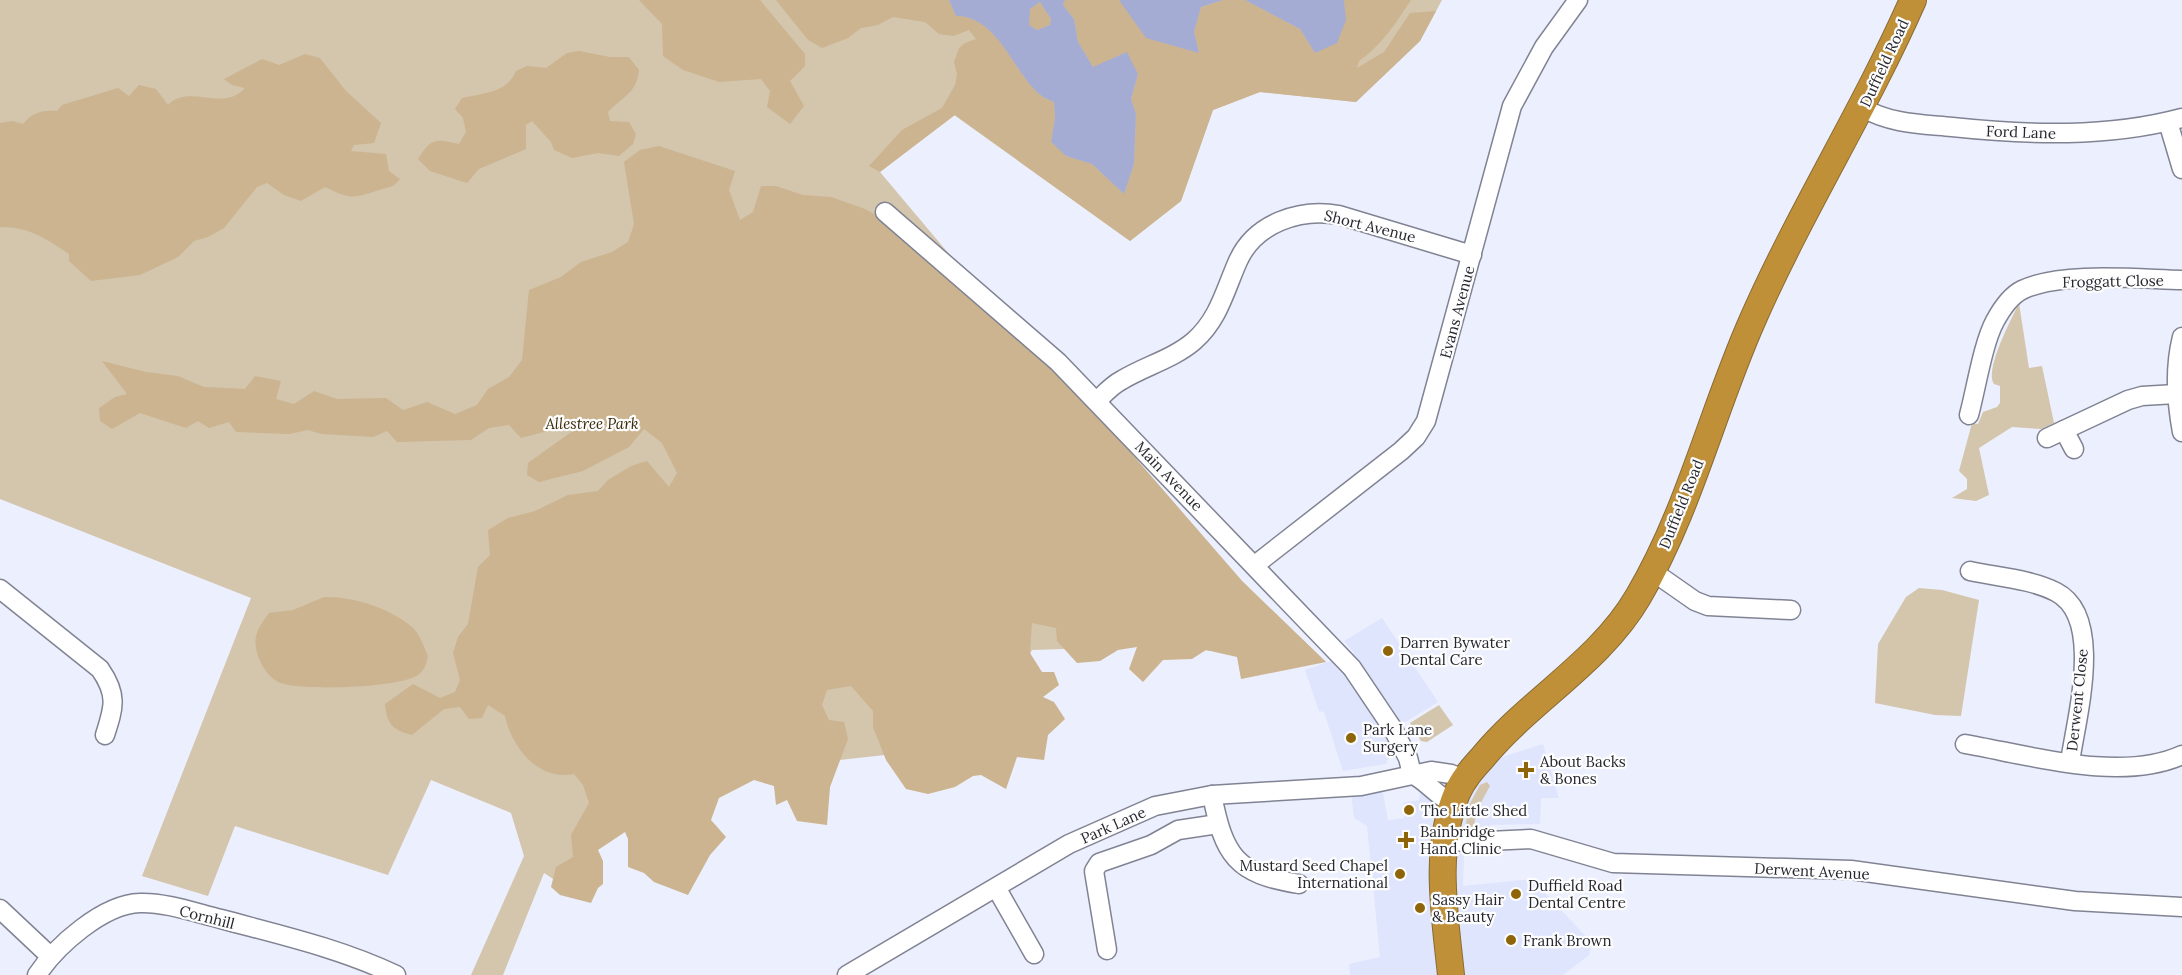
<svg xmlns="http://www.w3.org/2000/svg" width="2182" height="975" viewBox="0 0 2182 975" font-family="Lora,serif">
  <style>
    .built { fill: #e0e5fe }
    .green { fill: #d4c5ad }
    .forest { fill: #cbb48f }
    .water { fill: #a5acd3; fill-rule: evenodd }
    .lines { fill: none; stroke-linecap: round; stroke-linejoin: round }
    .minor-casing { stroke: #808393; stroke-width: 21 }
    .highway-casing { stroke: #896b34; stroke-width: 28 }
    .minor { stroke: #fff; stroke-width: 18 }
    .highway { stroke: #bf9037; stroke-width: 26 }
    .poi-dot { fill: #8e6509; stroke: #fdfdfd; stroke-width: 2 }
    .labels { text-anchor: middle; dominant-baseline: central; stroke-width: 4.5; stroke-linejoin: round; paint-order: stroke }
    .street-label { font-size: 15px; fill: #26272e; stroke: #fdfdfd }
    .park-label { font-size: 15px; font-style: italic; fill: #3a2909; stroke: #fdfdfd }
    .poi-label { font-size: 15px; fill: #26272e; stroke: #fdfdfd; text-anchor: start }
  </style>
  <rect width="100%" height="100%" fill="#eceffd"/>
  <!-- built -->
  <g class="built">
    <polygon points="1382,618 1438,702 1386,734 1392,750 1386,764 1343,771 1324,712 1319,711 1305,670 1354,653 1344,641"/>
    <polygon points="1543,744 1559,798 1541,798 1540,824 1491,825 1464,854 1463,886 1532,879 1592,943 1589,955 1563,975 1350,975 1349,964 1380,957 1367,826 1354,818 1351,792 1382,788 1388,820 1404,818 1403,803 1419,800 1420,783"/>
  </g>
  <!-- green -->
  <g class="green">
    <polygon points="0,0 1442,0 1420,41 1356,102 1260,92 1213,110 1181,201 1130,241 954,115 880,172 949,254 1085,400 1242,581 1326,662 1162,646 1032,650 993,730 903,753 776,767 604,826 576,894 544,873 503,975 471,975 524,856 511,813 431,780 388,875 235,826 208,896 142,876 251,598 0,499"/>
    <path d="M2019,303L2029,368L2042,366L2054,423L2041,429L2012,427L1979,448L1989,495L1976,501L1952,498L1967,489V479L1959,471L1972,423L1978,424L1983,412L1997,407L2000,403V386L1994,384C1984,370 2012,318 2019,303Z"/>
    <polygon points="1919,588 1942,590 1979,600 1961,716 1935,715 1875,703 1878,644 1906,597"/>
    <polygon points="1439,705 1453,725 1427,742 1421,741 1410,723"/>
    <polygon points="1487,782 1490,786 1478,808 1473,828 1466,824 1468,807 1480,785"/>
  </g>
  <!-- forest -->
  <g class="forest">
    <polygon points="639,0 760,0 805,54 805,66 790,81 804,106 790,124 767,107 770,91 761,79 719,82 683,70 663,56 662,24"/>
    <path d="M776,0H949L956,16C998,16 1012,69 1038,93C1042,97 1049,100 1054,102L1055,118L1051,142L1066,156L1092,164L1124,194L1134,164L1136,114L1131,99L1138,74L1093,67L1078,42L1074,19L1063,5L1065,0H1119L1199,53L1194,32L1201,7L1223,0H1245L1300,29L1315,53C1337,32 1347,33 1344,0H1411C1395,24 1382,45 1359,61L1357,68L1384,52L1410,13L1436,11L1420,41L1356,102L1260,92L1213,110L1181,201L1130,241L955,115L880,172L869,166L902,130L942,108L955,85L957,74L954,62L959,48L965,43L976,39L969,30L953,36L939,34L925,22L893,17L878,25L861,28L848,38L822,48L808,40Z"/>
    <polygon points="1040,2 1051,19 1050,25 1037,30 1028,25 1030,9"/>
    <path d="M579,51L610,57H629L639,70C637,93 623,96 608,112L610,121L629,122L636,134L633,144L619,156L598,153L572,158L554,150L551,142L532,121L526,125V149L479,169L467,183L430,171L418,159C432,137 435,139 459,144L466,132L463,118L455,109L462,98C483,93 507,93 516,71L527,66L546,68L567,53Z"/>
    <path d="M305,54L320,58L346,91L381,123L374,143L354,145L351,151L386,154L389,171L400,179C393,188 389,187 379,190C353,198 351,200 325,187L301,201L284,195L267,183L257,187L224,228L208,237L194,241L178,257L140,275L91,281L69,261V254C47,239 27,226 0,227V123L12,121L23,124C33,112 42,110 57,111L62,105L118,88L129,96L139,85L156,89L168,105C189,83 223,113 245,88L232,85L224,79L262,59L279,65Z"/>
    <path d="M659,146L735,171L729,190L740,220L753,212L761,186H776L803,195L831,197L865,209L949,254L1085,400L1242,581L1326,662L1241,679L1237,657L1206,650L1192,659L1163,660L1143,682L1129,669L1137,647L1118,650L1100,661L1077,663L1057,641L1056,628L1032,623L1030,653L1042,672H1054L1059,685L1043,697L1054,702L1065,719L1048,735L1044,760L1017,757L1006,789L981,775L973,776L955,787L928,794L906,789L886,760L873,727V711L851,686L827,690L822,705L829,720L844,722L848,739L830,787L827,825L797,821L787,800L776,805L774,786L754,780L719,798L711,820L726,837L710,855L688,895L654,882L644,873L628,867V839L625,832L598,850L603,861V884L598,888L591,903L560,895L551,887L556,867L573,857L571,835L589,803L583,785L574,774C538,781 512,748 505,716L488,705L482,718L469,719L460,707L444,709L412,735C392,730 387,724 385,704L413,684L440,698L455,692L460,680L453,653L458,637L468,624L478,567L490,555L488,530L508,518L535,511L568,495L598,491L608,480L631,466L647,461L669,487L677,473L662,443L644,429L629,447L583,471L539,482L527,475L528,463L581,425L574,424L521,438L509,425L489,428L471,440L397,442L387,431L373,437L321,434L308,430L289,434L236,432L229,422L209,428L198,421L186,428L140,413L112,429L100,421L99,408L115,397L127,394L102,361L146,372L178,376L204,387L245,389L255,376L281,381L276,399L294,404L314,391L337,399L386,398L403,410L427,402L455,414L477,405L488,389L509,377L522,360L529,290L561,277L581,262L612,252L628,242L634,224L624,162L640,150Z"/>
    <path d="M324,597C352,596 390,608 412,627C420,634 424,647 428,656C426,664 425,670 418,675C398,688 303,691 281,683C264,677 251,648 257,633C259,626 265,619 269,613L293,610Z"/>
  </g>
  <!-- water -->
  <g class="water">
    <path d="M949,0H1065L1063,5L1074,19L1078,42L1093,67L1127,52L1138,74L1131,99L1136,114L1134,164L1124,194L1092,164L1066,156L1051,142L1055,118L1054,102C1049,100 1042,97 1038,93C1012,69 997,16 956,16ZM1040,2L1051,19L1050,25L1037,30L1029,25L1030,9Z"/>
    <polygon points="1119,0 1223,0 1201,7 1194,32 1199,53 1146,38"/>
    <polygon points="1245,0 1344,0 1346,20 1337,43 1315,53 1300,29"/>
  </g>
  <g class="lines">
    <!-- minor casing -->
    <g class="minor-casing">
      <g id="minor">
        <path d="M1863,108C1891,124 1921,124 1952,127C2029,135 2107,138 2182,118"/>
        <polyline points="2168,122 2182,169"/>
        <polyline points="885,212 1058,362 1352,668 1393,729 1408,758 1412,774"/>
        <path d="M2182,337C2174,369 2176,400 2182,432"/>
        <path d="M1097,401C1105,393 1112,385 1122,380C1145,366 1173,359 1194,341C1219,319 1225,290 1238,261C1255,223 1300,208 1339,215L1472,255"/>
        <path d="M1969,415C1976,389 1983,343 1995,321C2001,310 2010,296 2022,290C2061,271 2138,279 2182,280"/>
        <polyline points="2064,430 2074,449"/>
        <polyline points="2047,438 2128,400 2142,396 2176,394"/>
        <polyline points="1255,565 1401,451 1416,437 1426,421 1512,106 1544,47 1578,0"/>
        <polyline points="1652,571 1695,601 1708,606 1791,610"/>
        <path d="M1970,571C1997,577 2031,579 2056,592C2105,617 2076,719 2070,762"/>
        <path d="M0,589L100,669C118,695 114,707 105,735"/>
        <path d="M1965,744C2029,755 2121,783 2182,755"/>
        <path d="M1412,774C1428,782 1436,796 1453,803"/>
        <path d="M1212,795C1224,855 1235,874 1299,884"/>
        <polyline points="1444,840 1467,842 1531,839 1613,863 1851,870 2075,901 2182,907"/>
        <polyline points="997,889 1034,954"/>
        <polyline points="0,909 50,956"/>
        <polyline points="1107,950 1094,871 1099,863 1151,845 1178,830 1218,824"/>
        <path d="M37,975C56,946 103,904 140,903C165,902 196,913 221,919C280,935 339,948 396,975"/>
        <polyline points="847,975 1069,844 1155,806 1212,795 1361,786 1431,771 1451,774 1464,779"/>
      </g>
    </g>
    <!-- highway casing -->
    <g class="highway-casing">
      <path id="highway" d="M1451,975C1445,916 1433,850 1457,793C1463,779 1473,768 1483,757C1530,700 1600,662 1638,597C1689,511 1712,411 1753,319C1801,210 1865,109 1913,0"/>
    </g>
    <!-- minor -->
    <use href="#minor" class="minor"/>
    <!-- highway -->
    <use href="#highway" class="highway"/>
  </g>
  <!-- markers -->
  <g class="poi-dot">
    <circle cx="1388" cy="651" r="6"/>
    <circle cx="1351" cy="738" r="6"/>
    <path d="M1523 761h6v6h6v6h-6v6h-6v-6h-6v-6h6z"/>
    <circle cx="1409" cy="810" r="6"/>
    <path d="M1403 831h6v6h6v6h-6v6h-6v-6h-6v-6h6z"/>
    <circle cx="1400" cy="874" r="6"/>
    <circle cx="1516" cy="894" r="6"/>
    <circle cx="1420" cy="908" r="6"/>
    <circle cx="1511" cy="940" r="6"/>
  </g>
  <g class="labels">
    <!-- street labels -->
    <g class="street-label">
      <text transform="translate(1884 63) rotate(-65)">Duffield Road</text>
      <text transform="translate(2021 132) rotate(2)">Ford Lane</text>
      <text transform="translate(1370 226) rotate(14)">Short Avenue</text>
      <text transform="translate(2113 281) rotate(-1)">Froggatt Close</text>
      <text transform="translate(1457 312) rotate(-75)">Evans Avenue</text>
      <text transform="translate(1169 476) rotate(46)">Main Avenue</text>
      <text transform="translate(1681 504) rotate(-68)">Duffield Road</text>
      <text transform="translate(2077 700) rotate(-84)">Derwent Close</text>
      <text transform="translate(1113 825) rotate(-24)">Park Lane</text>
      <text transform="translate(1812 871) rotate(3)">Derwent Avenue</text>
      <text transform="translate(207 917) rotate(14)">Cornhill</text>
    </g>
    <!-- park labels -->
    <g class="park-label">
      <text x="592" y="423">Allestree Park</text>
    </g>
    <!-- poi labels -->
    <g class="poi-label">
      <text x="1400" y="642">Darren Bywater<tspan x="1400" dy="17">Dental Care</tspan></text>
      <text x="1363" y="729">Park Lane<tspan x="1363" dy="17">Surgery</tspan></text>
      <text x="1540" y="761">About Backs<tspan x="1540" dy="17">&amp; Bones</tspan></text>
      <text x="1421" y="810">The Little Shed</text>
      <text x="1420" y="831">Bainbridge<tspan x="1420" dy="17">Hand Clinic</tspan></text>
      <text x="1388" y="865" text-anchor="end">Mustard Seed Chapel<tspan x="1388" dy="17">International</tspan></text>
      <text x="1528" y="885">Duffield Road<tspan x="1528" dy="17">Dental Centre</tspan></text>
      <text x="1432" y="899">Sassy Hair<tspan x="1432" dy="17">&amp; Beauty</tspan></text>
      <text x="1523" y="940">Frank Brown</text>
    </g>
  </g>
</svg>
